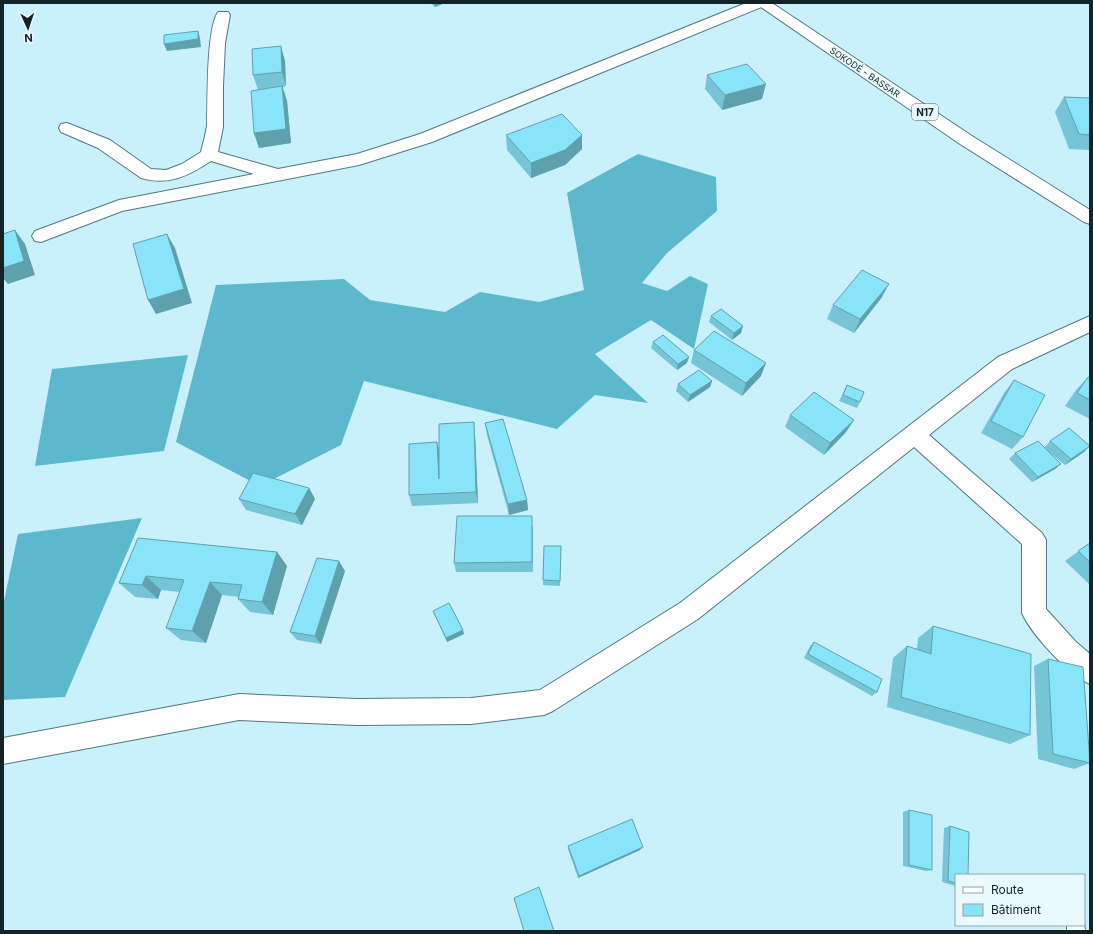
<svg xmlns="http://www.w3.org/2000/svg" width="1093" height="934" viewBox="0 0 1093 934" font-family="Inter,sans-serif">
  <style>
    .forest { fill: #5cb9cd }
    .lines { fill: none; stroke-linecap: round; stroke-linejoin: round }
    .service-casing { stroke: #52777f; stroke-width: 2 }
    .minor-casing { stroke: #52777f; stroke-width: 2 }
    .primary-casing { stroke: #52777f; stroke-width: 2 }
    .service { fill: #fff; fill-rule: evenodd }
    .minor { fill: #fff; fill-rule: evenodd }
    .primary { fill: #fff; fill-rule: evenodd }
    .wall { fill: #75c5d6 }
    .shaded-wall { fill: #5fa0ae }
    .building { fill: #88e5f9; stroke: #5fa0ae }
    .labels { text-anchor: middle; dominant-baseline: central; stroke-width: 3; stroke-linejoin: round; paint-order: stroke }
    .far-street-label { font-size: 9px; fill: #132326; stroke: #e9f9fd }
    .shield { fill: #e9f9fd; stroke: #536366; stroke-width: 1 }
    .shield-label { font-size: 10px; font-weight: bold; fill: #132326 }
  </style>
  <rect width="100%" height="100%" fill="#c8f1fb"/>
  <!-- forest -->
  <g class="forest">
    <polygon points="638,154 716,177 717,211 667,253 642,283 667,291 690,276 708,284 694,349 651,320 595,354 648,403 595,395 557,429 364,381 341,445 260,486 176,442 216,285 344,279 370,300 445,312 480,292 539,302 584,290 567,193"/>
    <polygon points="188,355 164,451 35,466 52,369"/>
    <polygon points="142,518 65,697 3,700 3,606 18,534"/>
  </g>
  <g class="lines">
    <!-- service casing -->
    <g class="service-casing">
      <polygon id="service" points="1084,923 1085,931 1067,931 1067,925 1084,925"/>
    </g>
    <!-- minor casing -->
    <g class="minor-casing">
      <g id="minor">
        <path d="M746,3H766L764,6L432,142L359,165L122,211L41,242L35,241L32,236L35,231L119,200L254,174L211,161C188,176 169,186 141,178L98,148L61,132L59,128L61,124L67,123L110,140L151,169L166,170L182,164L201,152C203,143 206,134 207,125C208,101 206,30 218,12H228L230,15L225,43L223,86V127L218,152L278,169L357,154L420,134Z"/>
        <path d="M1090,316V332L1012,369L929,435L1042,533L1046,540V609L1075,641L1090,654V684C1069,675 1031,634 1022,613V544L914,447L698,619L553,711L544,715L471,724L357,725L239,720L3,764V738L239,694L357,699L471,698L540,690L680,603L998,357Z"/>
      </g>
    </g>
    <!-- primary casing -->
    <g class="primary-casing">
      <polygon id="primary" points="755,3 772,3 972,136 1090,210 1090,224 1084,222 960,144"/>
    </g>
    <!-- service -->
    <use href="#service" class="service"/>
    <!-- minor -->
    <use href="#minor" class="minor"/>
    <!-- primary -->
    <use href="#primary" class="primary"/>
  </g>
  <!-- wall -->
  <g class="wall">
    <polygon points="430,3 445,3 435,7"/>
    <polygon points="285,61 286,86 283,87 287,101 291,143 259,148 254,133 258,90 253,75"/>
    <polygon points="707,75 762,99 722,110 705,89"/>
    <polygon points="1064,97 1090,98 1090,150 1069,149 1055,112"/>
    <polygon points="506,135 582,135 582,149 565,165 531,178 507,150"/>
    <polygon points="882,297 854,333 827,319 833,305"/>
    <polygon points="711,316 741,333 732,340 709,322"/>
    <polygon points="653,342 687,363 677,370 651,348"/>
    <polygon points="694,350 761,376 742,396 691,363"/>
    <polygon points="1088,377 1090,378 1090,419 1065,406 1076,390"/>
    <polygon points="1014,380 1023,437 1012,449 981,433 1004,393"/>
    <polygon points="712,381 710,387 688,402 676,391 678,384"/>
    <polygon points="847,385 860,402 857,408 839,401"/>
    <polygon points="790,415 854,420 846,432 824,455 785,427"/>
    <polygon points="485,423 527,500 528,510 509,515 487,435"/>
    <polygon points="475,434 478,503 412,506 409,495 437,442 439,449"/>
    <polygon points="1050,441 1084,452 1065,465 1049,452 1061,464 1055,469 1032,482 1009,459 1015,453 1045,447"/>
    <polygon points="309,488 315,499 302,525 246,510 239,499"/>
    <polygon points="533,526 533,572 456,572 454,563"/>
    <polygon points="138,538 277,552 287,566 273,615 250,612 238,599 239,597 222,595 206,643 181,640 166,628 180,592 161,590 158,599 135,597 119,583"/>
    <polygon points="1090,543 1090,585 1065,561"/>
    <polygon points="544,546 561,546 560,586 543,585"/>
    <polygon points="345,571 321,644 297,640 290,632"/>
    <polygon points="433,611 464,634 447,642"/>
    <polygon points="933,626 1030,735 1010,744 887,707 893,658 907,646 917,649 918,638"/>
    <polygon points="814,642 877,692 872,696 804,658 810,646"/>
    <polygon points="1048,659 1090,763 1074,769 1038,759 1034,666"/>
    <polygon points="909,810 932,870 926,871 903,866 903,812"/>
    <polygon points="950,826 956,875 956,886 942,882 944,828"/>
    <polygon points="568,846 640,850 578,878 568,849"/>
  </g>
  <!-- shaded-wall -->
  <g class="shaded-wall">
    <polygon points="434,3 445,3 435,7"/>
    <polygon points="198,31 200,38 201,47 167,51 164,44"/>
    <polygon points="281,46 285,61 286,86 282,72"/>
    <polygon points="766,84 762,99 722,110 725,95"/>
    <polygon points="282,86 287,101 291,143 259,148 254,133"/>
    <polygon points="582,135 582,149 565,165 531,178 531,163"/>
    <polygon points="15,230 25,244 35,275 8,284 3,278 3,268"/>
    <polygon points="167,234 175,248 192,303 156,314 148,300"/>
    <polygon points="889,284 882,297 854,333 860,319"/>
    <polygon points="743,326 741,333 732,340 734,333"/>
    <polygon points="689,357 687,363 677,370 678,364"/>
    <polygon points="766,363 761,376 742,396 746,383"/>
    <polygon points="712,381 710,387 688,402 690,395"/>
    <polygon points="854,420 846,432 824,455 830,443"/>
    <polygon points="474,422 475,434 478,503 476,492"/>
    <polygon points="437,442 440,454 439,479"/>
    <polygon points="1090,446 1084,452 1065,465 1071,459"/>
    <polygon points="1061,464 1055,469 1032,482 1038,477"/>
    <polygon points="309,488 315,499 302,525 295,514"/>
    <polygon points="527,500 528,510 509,515 508,504"/>
    <polygon points="277,552 287,566 273,615 262,602"/>
    <polygon points="339,561 345,571 321,644 315,636"/>
    <polygon points="146,576 161,590 158,599 142,585"/>
    <polygon points="210,582 222,595 206,643 192,631"/>
    <polygon points="463,630 464,634 447,642 446,638"/>
    <polygon points="643,847 640,850 578,878 579,876"/>
  </g>
  <!-- building -->
  <g class="building">
    <polygon points="198,31 198,39 164,44 164,35"/>
    <polygon points="281,46 282,72 253,75 252,49"/>
    <polygon points="747,64 766,84 725,95 707,75"/>
    <polygon points="282,86 286,129 254,133 251,91"/>
    <polygon points="1064,97 1090,98 1090,135 1079,134"/>
    <polygon points="562,114 582,135 565,150 531,163 506,135"/>
    <polygon points="15,230 24,261 3,268 3,234"/>
    <polygon points="167,234 184,289 148,300 133,244"/>
    <polygon points="862,270 889,284 860,319 833,305"/>
    <polygon points="721,309 743,326 734,333 711,316"/>
    <polygon points="714,331 766,363 746,383 694,350"/>
    <polygon points="663,335 689,357 678,364 653,342"/>
    <polygon points="699,370 712,381 690,395 678,384"/>
    <polygon points="1088,377 1090,378 1090,400 1077,393"/>
    <polygon points="1014,380 1045,395 1023,437 991,421"/>
    <polygon points="847,385 864,392 860,402 843,395"/>
    <polygon points="814,392 854,420 830,443 790,415"/>
    <polygon points="503,419 527,500 508,504 485,423"/>
    <polygon points="474,422 476,492 409,495 409,444 437,442 439,479 439,424"/>
    <polygon points="1069,428 1090,446 1071,459 1050,441"/>
    <polygon points="1038,441 1061,464 1038,477 1015,453"/>
    <polygon points="253,473 309,488 295,514 239,499"/>
    <polygon points="457,516 532,516 532,562 454,563"/>
    <polygon points="138,538 277,552 262,602 238,599 242,585 210,582 192,631 166,628 184,580 146,576 142,585 119,583"/>
    <polygon points="1090,543 1090,562 1078,551"/>
    <polygon points="544,546 561,546 560,581 543,580"/>
    <polygon points="317,558 339,561 315,636 290,632"/>
    <polygon points="449,603 463,630 446,638 433,611"/>
    <polygon points="933,626 1031,654 1030,735 901,697 907,646 931,654"/>
    <polygon points="814,642 882,679 877,692 808,654"/>
    <polygon points="1048,659 1083,667 1090,763 1053,754"/>
    <polygon points="909,810 932,815 932,870 909,865"/>
    <polygon points="632,819 643,847 579,876 568,846"/>
    <polygon points="950,826 969,832 968,875 956,875 956,883 948,881"/>
    <polygon points="539,887 554,931 524,931 514,898"/>
  </g>
  <g class="labels">
    <!-- far-street labels -->
    <g class="far-street-label">
      <text transform="translate(865 72) rotate(34)">SOKODÉ - BASSAR</text>
    </g>
    <!-- shield labels -->
    <rect class="shield" x="912" y="104" width="26" height="16" rx="3"/>
    <g class="shield-label">
      <text x="925" y="112">N17</text>
    </g>
  </g>
  <!-- border -->
  <rect width="1093" height="934" fill="none" stroke="#132326" stroke-width="8"/>
  <!-- legend -->
  <rect x="955" y="874" width="130" height="52" fill="#e9f9fd" stroke="#93a3a7"/>
  <rect x="963" y="887" width="20" height="6" fill="#ffffff" stroke="#93a3a7"/>
  <text x="991" y="894" font-size="12" fill="#132326">Route</text>
  <rect x="963" y="904" width="20" height="12" fill="#88e5f9" stroke="#93a3a7"/>
  <text x="991" y="914" font-size="12" fill="#132326">Bâtiment</text>
  <!-- north arrow -->
  <g transform="translate(28 28) rotate(177)" stroke="#e9f9fd" stroke-width="3" paint-order="stroke">
  <path d="M0-3L7 15L0 10L-7 15Z" fill="#132326"/>
  <text y="-6" font-size="11" font-weight="bold" text-anchor="middle" fill="#132326">N</text>
  </g>
</svg>
